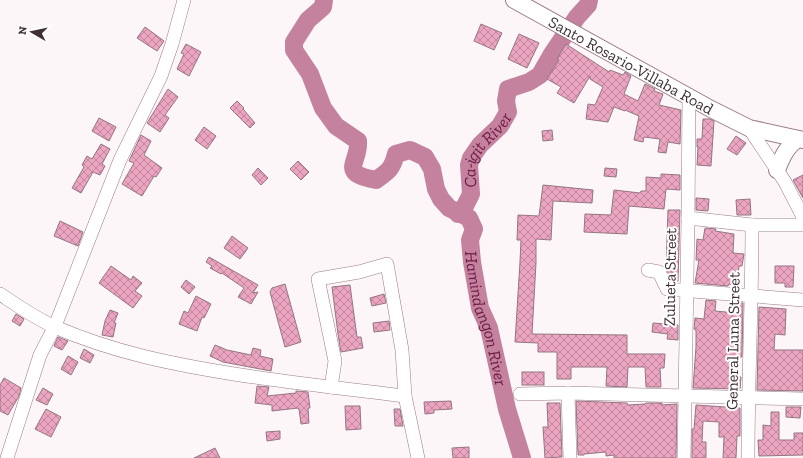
<svg xmlns="http://www.w3.org/2000/svg" width="803" height="458" viewBox="0 0 803 458" font-family="'Zilla Slab',serif">
  <style>
    .lines { fill: none; stroke-linecap: round; stroke-linejoin: round }
    .river { stroke: #c5829e; stroke-width: 18 }
    .building { fill: url(#building-cross-hatch); stroke: #947581 }
    .minor-casing { stroke: #9b7b88; stroke-width: 14 }
    .major-casing { stroke: #9b7b88; stroke-width: 18 }
    .minor { stroke: #fff; stroke-width: 13 }
    .major { stroke: #fff; stroke-width: 16 }
    .labels { text-anchor: middle; dominant-baseline: central; stroke-width: 4; stroke-linejoin: round; paint-order: stroke }
    .street-label { font-size: 16px; fill: #3e3036; stroke: #fff }
    .water-label { font-size: 17px; font-style: italic; fill: #6a1a43; stroke: #fff }
  </style>
  <defs>
    <pattern id="building-cross-hatch" width="8" height="8" patternUnits="userSpaceOnUse"><rect width="8" height="8" fill="#eba5c1"/><path d="M0 0l8 8M0 8l8-8" fill="none" stroke="#c0879e"/></pattern>
  </defs>
  <rect width="100%" height="100%" fill="#fdf6f8"/>
  <g class="lines">
    <!-- river -->
    <g class="river">
      <path id="s1" d="M324,0L323,7L308,20L294,42V50L310,74L323,108L336,126L358,141C360,163 337,173 376,180C389,171 392,169 396,154L410,150L425,157L432,169L436,189L441,199L449,208L469,218L474,229L470,240L472,262L480,308L489,328L507,409L522,458"/>
      <path id="s2" d="M458,214L465,206L471,194L469,165L471,158L480,145L500,126L508,112L506,101L508,89L529,82L540,75L552,54L577,17L588,5L589,0"/>
    </g>
  </g>
  <!-- building -->
  <g class="building">
    <polygon points="481,24 502,33 494,50 474,41"/>
    <polygon points="145,27 164,41 157,51 137,38"/>
    <polygon points="519,34 539,43 527,68 508,59"/>
    <polygon points="186,44 201,52 189,76 177,69 184,54 181,53"/>
    <polygon points="566,44 609,72 610,70 623,75 625,72 631,76 624,94 638,101 645,84 655,89 654,91 663,94 659,105 681,110 680,144 668,142 666,153 658,152 660,139 644,137 643,142 634,140 639,116 625,110 625,111 614,107 608,122 586,119 588,104 595,105 603,87 590,79 590,76 574,103 557,93 561,87 547,79 559,60 557,59"/>
    <polygon points="168,89 178,97 165,115 169,118 160,132 147,123"/>
    <polygon points="237,101 244,108 243,109 255,123 250,128 230,108"/>
    <polygon points="99,118 116,127 109,141 92,131"/>
    <polygon points="703,119 710,119 714,121 711,166 697,165 698,147 697,147 697,139 702,139"/>
    <polygon points="204,127 216,136 207,149 195,140"/>
    <polygon points="552,130 553,140 543,141 542,131"/>
    <polygon points="141,135 151,141 144,155 162,168 156,177 154,176 142,196 122,184 134,163 129,161"/>
    <polygon points="736,136 746,143 737,155 727,149"/>
    <polygon points="101,144 110,149 102,164 105,166 100,175 93,172 81,193 72,188 84,167 82,165 87,156 92,159"/>
    <polygon points="298,161 309,172 301,180 290,169"/>
    <polygon points="258,168 268,178 261,185 252,175"/>
    <polygon points="605,168 617,169 616,177 604,176"/>
    <polygon points="661,174 680,175 680,190 666,189 664,209 629,206 627,234 584,232 585,214 611,215 614,190 640,193 641,191 646,191 646,177 661,178"/>
    <polygon points="803,175 803,198 793,180"/>
    <polygon points="543,185 593,190 592,203 553,201 551,240 536,239 536,263 532,334 627,335 627,354 665,354 664,368 660,368 661,387 646,387 645,367 628,367 627,387 606,386 607,367 571,367 571,379 557,379 557,352 538,352 538,343 515,342 520,262 521,240 517,240 518,215 539,216"/>
    <polygon points="696,198 709,199 708,211 696,210"/>
    <polygon points="750,199 751,215 737,215 736,200"/>
    <polygon points="668,210 680,210 678,281 672,281 666,268"/>
    <polygon points="60,221 83,232 78,246 54,236"/>
    <polygon points="705,228 716,229 715,231 734,234 733,253 744,254 742,266 739,266 737,285 729,284 728,286 695,283 699,260 696,260 697,239 703,240"/>
    <polygon points="232,236 248,248 240,259 224,248"/>
    <polygon points="209,257 258,285 253,293 258,292 251,304 238,297 244,288 222,273 221,274 210,268 212,266 206,262"/>
    <polygon points="111,266 131,280 133,276 142,283 135,291 142,296 133,308 99,283"/>
    <polygon points="775,266 794,266 793,287 785,287 785,283 775,283"/>
    <polygon points="186,280 195,287 189,294 181,287"/>
    <polygon points="285,284 301,342 285,347 270,292 272,288"/>
    <polygon points="350,285 357,337 361,337 363,348 341,352 338,334 332,287"/>
    <polygon points="384,294 386,303 372,306 370,298"/>
    <polygon points="196,296 211,304 204,318 202,317 197,331 179,324 184,311 188,313"/>
    <polygon points="706,300 716,301 715,311 736,313 737,303 743,303 742,357 738,357 738,377 741,377 740,389 693,388 696,347 696,330 694,329 695,318 704,319"/>
    <polygon points="759,307 786,309 785,335 775,334 774,350 803,350 803,391 757,390"/>
    <polygon points="110,310 118,313 114,323 116,323 113,337 102,335 105,321"/>
    <polygon points="16,314 24,319 20,326 12,321"/>
    <polygon points="389,321 390,330 374,332 373,323"/>
    <polygon points="653,323 678,325 678,340 667,339 668,334 652,332"/>
    <polygon points="58,337 68,341 62,350 54,346"/>
    <polygon points="215,345 227,350 251,355 253,348 261,350 260,356 273,359 271,371 223,362 210,356"/>
    <polygon points="84,349 94,355 90,363 80,358"/>
    <polygon points="68,356 78,362 71,375 61,369"/>
    <rect x="522" y="372" width="22" height="13"/>
    <polygon points="4,378 21,388 19,396 8,415 0,411 0,385"/>
    <polygon points="257,386 269,387 267,396 296,393 296,391 308,392 310,408 308,408 309,423 301,424 299,409 298,409 298,408 272,411 272,405 255,403"/>
    <polygon points="43,388 53,394 47,405 36,400"/>
    <polygon points="451,401 452,409 434,410 434,413 425,414 424,402"/>
    <polygon points="576,401 627,403 628,405 645,404 646,403 662,403 662,405 677,404 676,458 614,458 614,455 606,456 606,452 584,454 584,455 578,455"/>
    <polygon points="547,403 560,403 562,457 545,458 543,427 548,427"/>
    <polygon points="696,405 740,408 740,436 737,436 736,458 723,458 724,437 719,437 719,422 703,421 702,442 706,442 706,458 692,458 692,429 694,429"/>
    <polygon points="345,406 360,406 361,429 346,430"/>
    <polygon points="786,407 801,407 800,418 786,417"/>
    <polygon points="46,409 61,417 51,437 35,429"/>
    <polygon points="394,409 400,409 403,426 395,426"/>
    <polygon points="771,412 779,412 779,440 794,440 794,433 803,433 803,455 759,456 758,440 763,440 763,425 771,426"/>
    <polygon points="280,431 280,439 267,441 266,432"/>
    <polygon points="469,447 469,458 453,458 452,448"/>
    <polygon points="215,448 220,458 194,458"/>
  </g>
  <g class="lines">
    <!-- minor casing -->
    <g class="minor-casing">
      <g id="minor">
        <polyline points="749,128 785,182 803,217"/>
        <polyline points="688,218 752,225 803,225"/>
        <polyline points="648,270 659,272 667,289 803,300"/>
        <path d="M0,294C18,306 35,318 55,327C113,352 171,364 234,374C291,383 348,389 405,396"/>
        <polyline points="331,387 335,361 318,279 359,272 387,264 402,350 405,396 418,458"/>
        <polyline points="568,393 570,458"/>
        <polyline points="520,394 568,393 803,399"/>
        <polyline points="7,458 40,355 55,326 120,160 161,76 172,44 184,0"/>
        <polyline points="684,458 688,218 689,97"/>
        <path d="M748,458C748,380 752,303 752,225"/>
      </g>
    </g>
    <!-- major casing -->
    <g class="major-casing">
      <g id="major">
        <path id="s3" d="M514,0L711,109L749,128L803,140"/>
        <path d="M777,170C782,157 787,146 798,139"/>
      </g>
    </g>
    <!-- minor -->
    <use href="#minor" class="minor"/>
    <!-- major -->
    <use href="#major" class="major"/>
  </g>
  <g class="labels">
    <!-- street labels -->
    <g class="street-label">
      <text stroke="none"><textPath href="#s3" startOffset="134">Santo Rosario-Villaba Road</textPath></text>
      <text transform="translate(670 277) rotate(-89)">Zulueta Street</text>
      <text transform="translate(733 341) rotate(-89)">General Luna Street</text>
    </g>
    <!-- water labels -->
    <g class="water-label">
      <text stroke="none"><textPath href="#s2" startOffset="74">Ca-igit River</textPath></text>
      <text stroke="none"><textPath href="#s1" startOffset="479">Hamindangon River</textPath></text>
    </g>
  </g>
  <!-- north arrow -->
  <g transform="translate(32 32) rotate(279)" stroke="#ffffff" stroke-width="3" paint-order="stroke">
  <path d="M0-3L7 15L0 10L-7 15Z" fill="#3e3036"/>
  <text y="-6" font-size="11" font-weight="bold" text-anchor="middle" fill="#3e3036">N</text>
  </g>
</svg>
